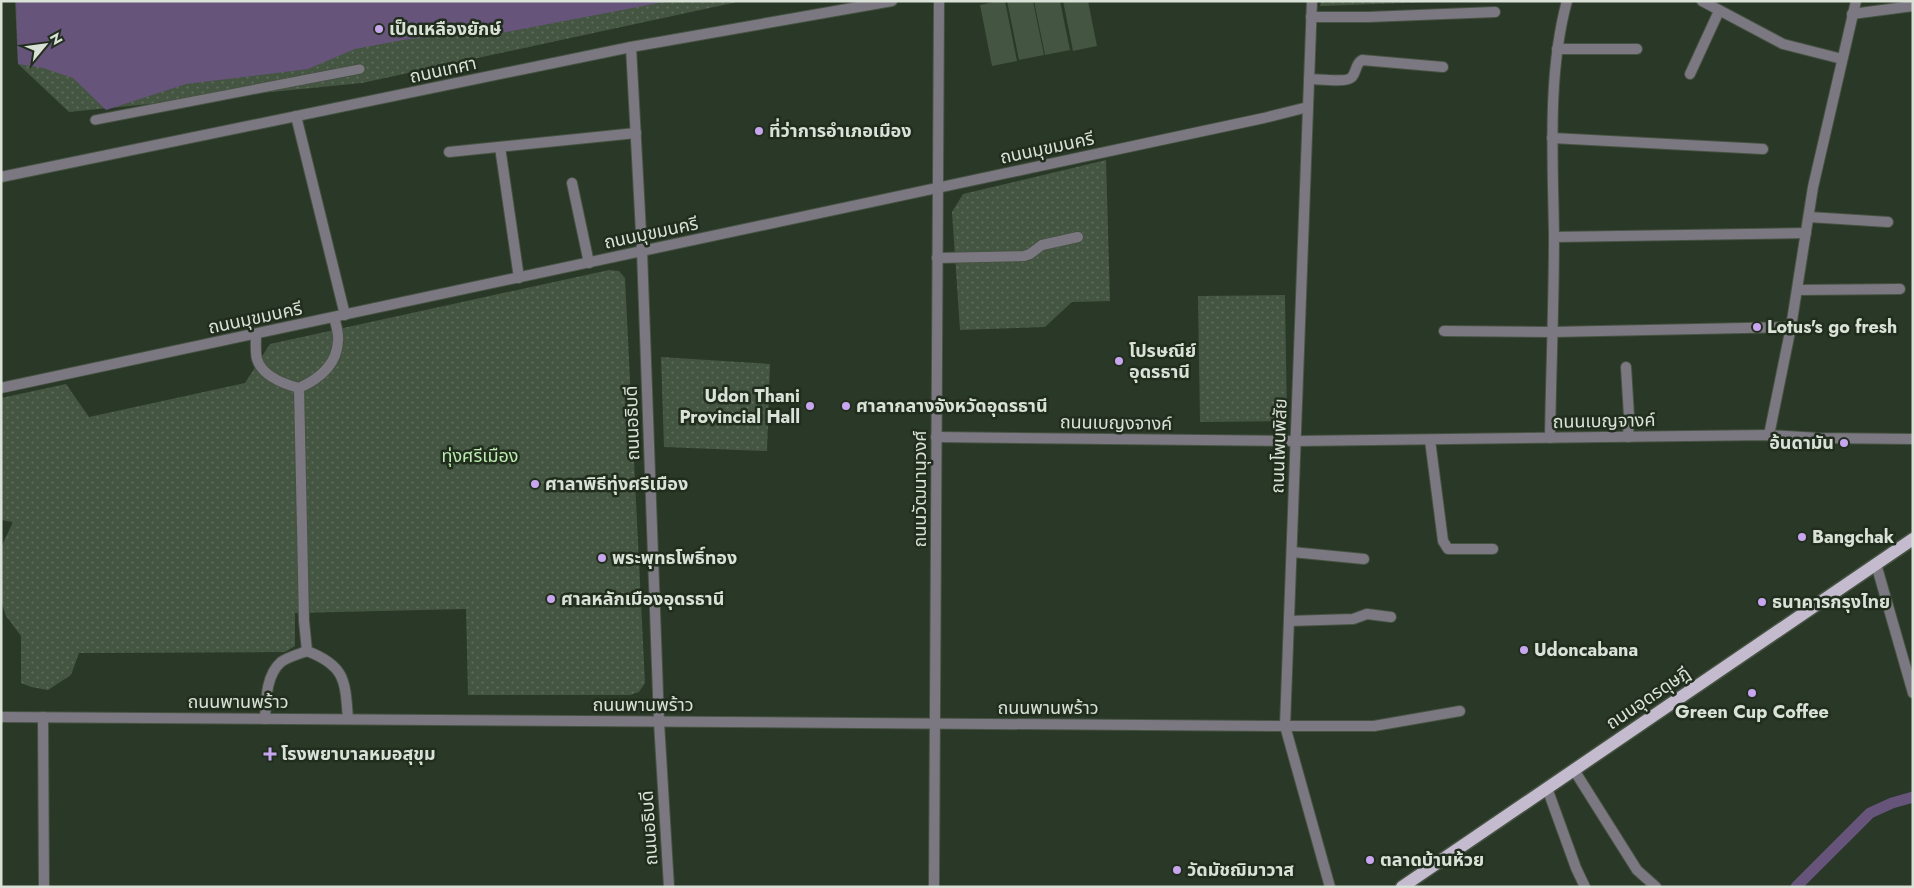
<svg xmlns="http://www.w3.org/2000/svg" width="1914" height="888" viewBox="0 0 1914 888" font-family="Jost,'Noto Sans Thai',sans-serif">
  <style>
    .grass { fill: url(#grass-dots) }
    .pitch { fill: #445541 }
    .water { fill: #66547a }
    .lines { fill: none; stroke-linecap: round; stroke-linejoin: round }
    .canal { stroke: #66547a; stroke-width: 11 }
    .pedestrian-casing { stroke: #465343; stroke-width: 11 }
    .minor-casing { stroke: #465343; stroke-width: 12 }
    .tertiary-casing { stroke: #465343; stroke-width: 12 }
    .primary-casing { stroke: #465343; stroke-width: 15 }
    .pedestrian { stroke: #7c7881; stroke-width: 9 }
    .minor { stroke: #7c7881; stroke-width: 10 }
    .tertiary { stroke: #7c7881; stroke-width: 10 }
    .primary { stroke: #c4bbcf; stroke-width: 12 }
    .poi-dot { fill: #c8a6ef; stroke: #212e1e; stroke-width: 2 }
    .labels { text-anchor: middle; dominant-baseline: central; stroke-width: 5; stroke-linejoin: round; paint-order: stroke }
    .poi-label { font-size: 18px; font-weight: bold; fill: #dae2d8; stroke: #212e1e; text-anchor: start }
    .street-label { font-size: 18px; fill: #dae2d8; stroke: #212e1e }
    .park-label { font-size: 18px; fill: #bbebb0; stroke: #212e1e }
  </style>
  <defs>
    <pattern id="grass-dots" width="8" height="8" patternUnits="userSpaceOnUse" patternTransform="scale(1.25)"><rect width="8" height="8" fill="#445541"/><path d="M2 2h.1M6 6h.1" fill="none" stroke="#5e6d5c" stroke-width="1.8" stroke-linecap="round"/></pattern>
  </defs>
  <rect width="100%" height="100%" fill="#2a3827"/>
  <!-- grass -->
  <g class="grass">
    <polygon points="15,1 742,1 362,83 69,112 18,64"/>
    <polygon points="1321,1 1462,1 1320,6"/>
    <polygon points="1106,160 1110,301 1072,302 1045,327 960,330 952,212 963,194"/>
    <polygon points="609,270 619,271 625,278 645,683 639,692 630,695 468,695 466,609 295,613 295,646 285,652 79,653 71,675 48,690 31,687 21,683 21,636 6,616 1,601 1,547 13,522 1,520 1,398 66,384 89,417 245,383 270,344"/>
    <polygon points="1285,295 1287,421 1200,422 1198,296"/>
    <polygon points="661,357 770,364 767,451 664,447"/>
  </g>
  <!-- pitch -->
  <g class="pitch">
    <polygon points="998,1 1005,1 1017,61 992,66 980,5"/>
    <polygon points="1007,1 1033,1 1044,55 1019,60"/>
    <polygon points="1034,1 1060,1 1070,50 1045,55"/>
    <polygon points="1063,1 1088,1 1097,46 1073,51"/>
  </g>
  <!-- water -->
  <polygon class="water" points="16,1 669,1 481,37 464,32 403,40 355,49 308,69 186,84 106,110 73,78 43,68 18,64"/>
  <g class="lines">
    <!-- canal -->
    <polyline class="canal" points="1796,887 1870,813 1892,803 1913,797"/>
    <!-- pedestrian casing -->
    <g class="pedestrian-casing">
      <polyline id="pedestrian" points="95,120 360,69"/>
    </g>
    <!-- minor casing -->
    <g class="minor-casing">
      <g id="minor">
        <polyline points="1702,1 1783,44 1842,59"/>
        <polyline points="1852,14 1913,6"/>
        <polyline points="1311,17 1368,17 1495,12"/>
        <polyline points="631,47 642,251 659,722 669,887"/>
        <polyline points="1557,49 1637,49"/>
        <polyline points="1690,74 1719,11"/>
        <path d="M1309,79C1318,79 1347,83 1352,77C1357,71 1355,64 1362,60L1443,67"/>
        <polyline points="296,116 345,315"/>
        <polyline points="1552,138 1763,149"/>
        <polyline points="500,147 519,278"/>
        <polyline points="449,152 636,133"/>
        <polyline points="572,183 589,263"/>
        <polyline points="1809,217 1888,222"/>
        <polyline points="1554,237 1806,233"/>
        <polyline points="937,258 1024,256 1030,254 1042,245 1078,237"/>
        <polyline points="1797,290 1900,289"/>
        <path d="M334,317C336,325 339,333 338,341C337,365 319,379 299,388L304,621L307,651C346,666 345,681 348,719"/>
        <polyline points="1444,331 1552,332 1791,327"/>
        <path d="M256,334C256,341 255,352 257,359C262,376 284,384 299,388"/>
        <polyline points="1626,367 1629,416 1628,437"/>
        <polyline points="1769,435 1791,327 1813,187 1856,1"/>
        <polyline points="936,437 1296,441"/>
        <path d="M1550,438C1551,371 1554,303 1554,236C1553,161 1547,74 1567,1"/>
        <polyline points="1430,440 1443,541 1448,549 1493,549"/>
        <polyline points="1292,552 1364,559"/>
        <polyline points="1876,564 1913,693"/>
        <polyline points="1289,621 1353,619 1367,614 1391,617"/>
        <path d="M265,719C266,700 266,675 281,662C288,657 299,654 307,651"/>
        <polyline points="1285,726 1374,726 1460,711"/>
        <polyline points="1574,770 1637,870 1656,887"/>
        <polyline points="1547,788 1576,868 1585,887"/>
      </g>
    </g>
    <!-- tertiary casing -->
    <g class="tertiary-casing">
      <g id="tertiary">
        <polyline points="1312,1 1285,726 1330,887"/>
        <polyline points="1,177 631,47 892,1"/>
        <polyline points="1,388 1264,118 1308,107"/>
        <polyline points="1296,441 1769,435 1819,438 1913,439"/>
        <polyline points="1,717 1285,726"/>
        <polyline points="43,717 44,887"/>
        <polyline points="934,887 939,1"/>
      </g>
    </g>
    <!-- primary casing -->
    <g class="primary-casing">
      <polyline id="primary" points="1402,887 1913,539"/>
    </g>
    <!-- pedestrian -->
    <use href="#pedestrian" class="pedestrian"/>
    <!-- minor -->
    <use href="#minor" class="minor"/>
    <!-- tertiary -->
    <use href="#tertiary" class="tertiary"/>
    <!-- primary -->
    <use href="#primary" class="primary"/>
  </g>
  <!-- markers -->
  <g class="poi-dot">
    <circle cx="379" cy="29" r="5"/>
    <circle cx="759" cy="131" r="5"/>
    <circle cx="1757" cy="327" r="5"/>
    <circle cx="1119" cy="361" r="5"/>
    <circle cx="810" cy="406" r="5"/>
    <circle cx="846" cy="406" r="5"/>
    <circle cx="1844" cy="443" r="5"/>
    <circle cx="535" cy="484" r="5"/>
    <circle cx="1802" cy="537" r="5"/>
    <circle cx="602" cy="558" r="5"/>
    <circle cx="551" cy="599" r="5"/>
    <circle cx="1762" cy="602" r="5"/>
    <circle cx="1524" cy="650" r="5"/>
    <circle cx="1752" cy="693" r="5"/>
    <path d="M267.5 746.5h5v5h5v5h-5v5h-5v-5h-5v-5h5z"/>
    <circle cx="1370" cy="860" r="5"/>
    <circle cx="1177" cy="870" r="5"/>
  </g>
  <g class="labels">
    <!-- poi labels -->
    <g class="poi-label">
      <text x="389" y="29">เป็ดเหลืองยักษ์</text>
      <text x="769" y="131">ที่ว่าการอำเภอเมือง</text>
      <text x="1767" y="327">Lotus's go fresh</text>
      <text x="1129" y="351">โปรษณีย์<tspan x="1129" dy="21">อุดรธานี</tspan></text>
      <text x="800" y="396" text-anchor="end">Udon Thani<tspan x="800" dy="21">Provincial Hall</tspan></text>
      <text x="856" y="406">ศาลากลางจังหวัดอุดรธานี</text>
      <text x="1834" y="443" text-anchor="end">อ้นดามัน</text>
      <text x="545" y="484">ศาลาพิธีทุ่งศรีเมือง</text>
      <text x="1812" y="537">Bangchak</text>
      <text x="612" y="558">พระพุทธโพธิ์ทอง</text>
      <text x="561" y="599">ศาลหลักเมืองอุดรธานี</text>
      <text x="1772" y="602">ธนาคารกรุงไทย</text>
      <text x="1534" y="650">Udoncabana</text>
      <text x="1752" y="712" text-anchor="middle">Green Cup Coffee</text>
      <text x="281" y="754">โรงพยาบาลหมอสุขุม</text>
      <text x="1380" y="860">ตลาดบ้านห้วย</text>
      <text x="1187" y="870">วัดมัชฌิมาวาส</text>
    </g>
    <!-- street labels -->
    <g class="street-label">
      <text transform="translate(443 70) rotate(-12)">ถนนเทศา</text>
      <text transform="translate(1047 148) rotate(-12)">ถนนมุขมนครี</text>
      <text transform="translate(651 233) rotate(-12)">ถนนมุขมนครี</text>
      <text transform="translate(255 318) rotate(-12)">ถนนมุขมนครี</text>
      <text transform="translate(1604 421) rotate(-1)">ถนนเบญจางค์</text>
      <text transform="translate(632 423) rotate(-92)">ถนนอธิบดี</text>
      <text transform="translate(1116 423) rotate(1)">ถนนเบญงจางค์</text>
      <text transform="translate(1279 446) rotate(-88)">ถนนโพนพิสัย</text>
      <text transform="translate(920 489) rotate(-90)">ถนนวัฒนานุวงศ์</text>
      <text transform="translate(1648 698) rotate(-34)">ถนนอุดรดุษฎี</text>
      <text x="238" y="702">ถนนพานพร้าว</text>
      <text x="643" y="705">ถนนพานพร้าว</text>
      <text x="1048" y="708">ถนนพานพร้าว</text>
      <text transform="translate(649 828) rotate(-94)">ถนนอธิบดี</text>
    </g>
    <!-- park labels -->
    <g class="park-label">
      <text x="480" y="456">ทุ่งศรีเมือง</text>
    </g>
  </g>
  <!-- border -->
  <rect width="1914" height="888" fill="none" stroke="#dae2d8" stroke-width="5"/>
  <!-- north arrow -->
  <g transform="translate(45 45) rotate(61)" stroke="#212e1e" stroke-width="4" paint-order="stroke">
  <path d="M0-4L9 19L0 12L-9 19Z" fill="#dae2d8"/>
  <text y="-8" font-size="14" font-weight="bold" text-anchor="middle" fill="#dae2d8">N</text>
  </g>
</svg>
